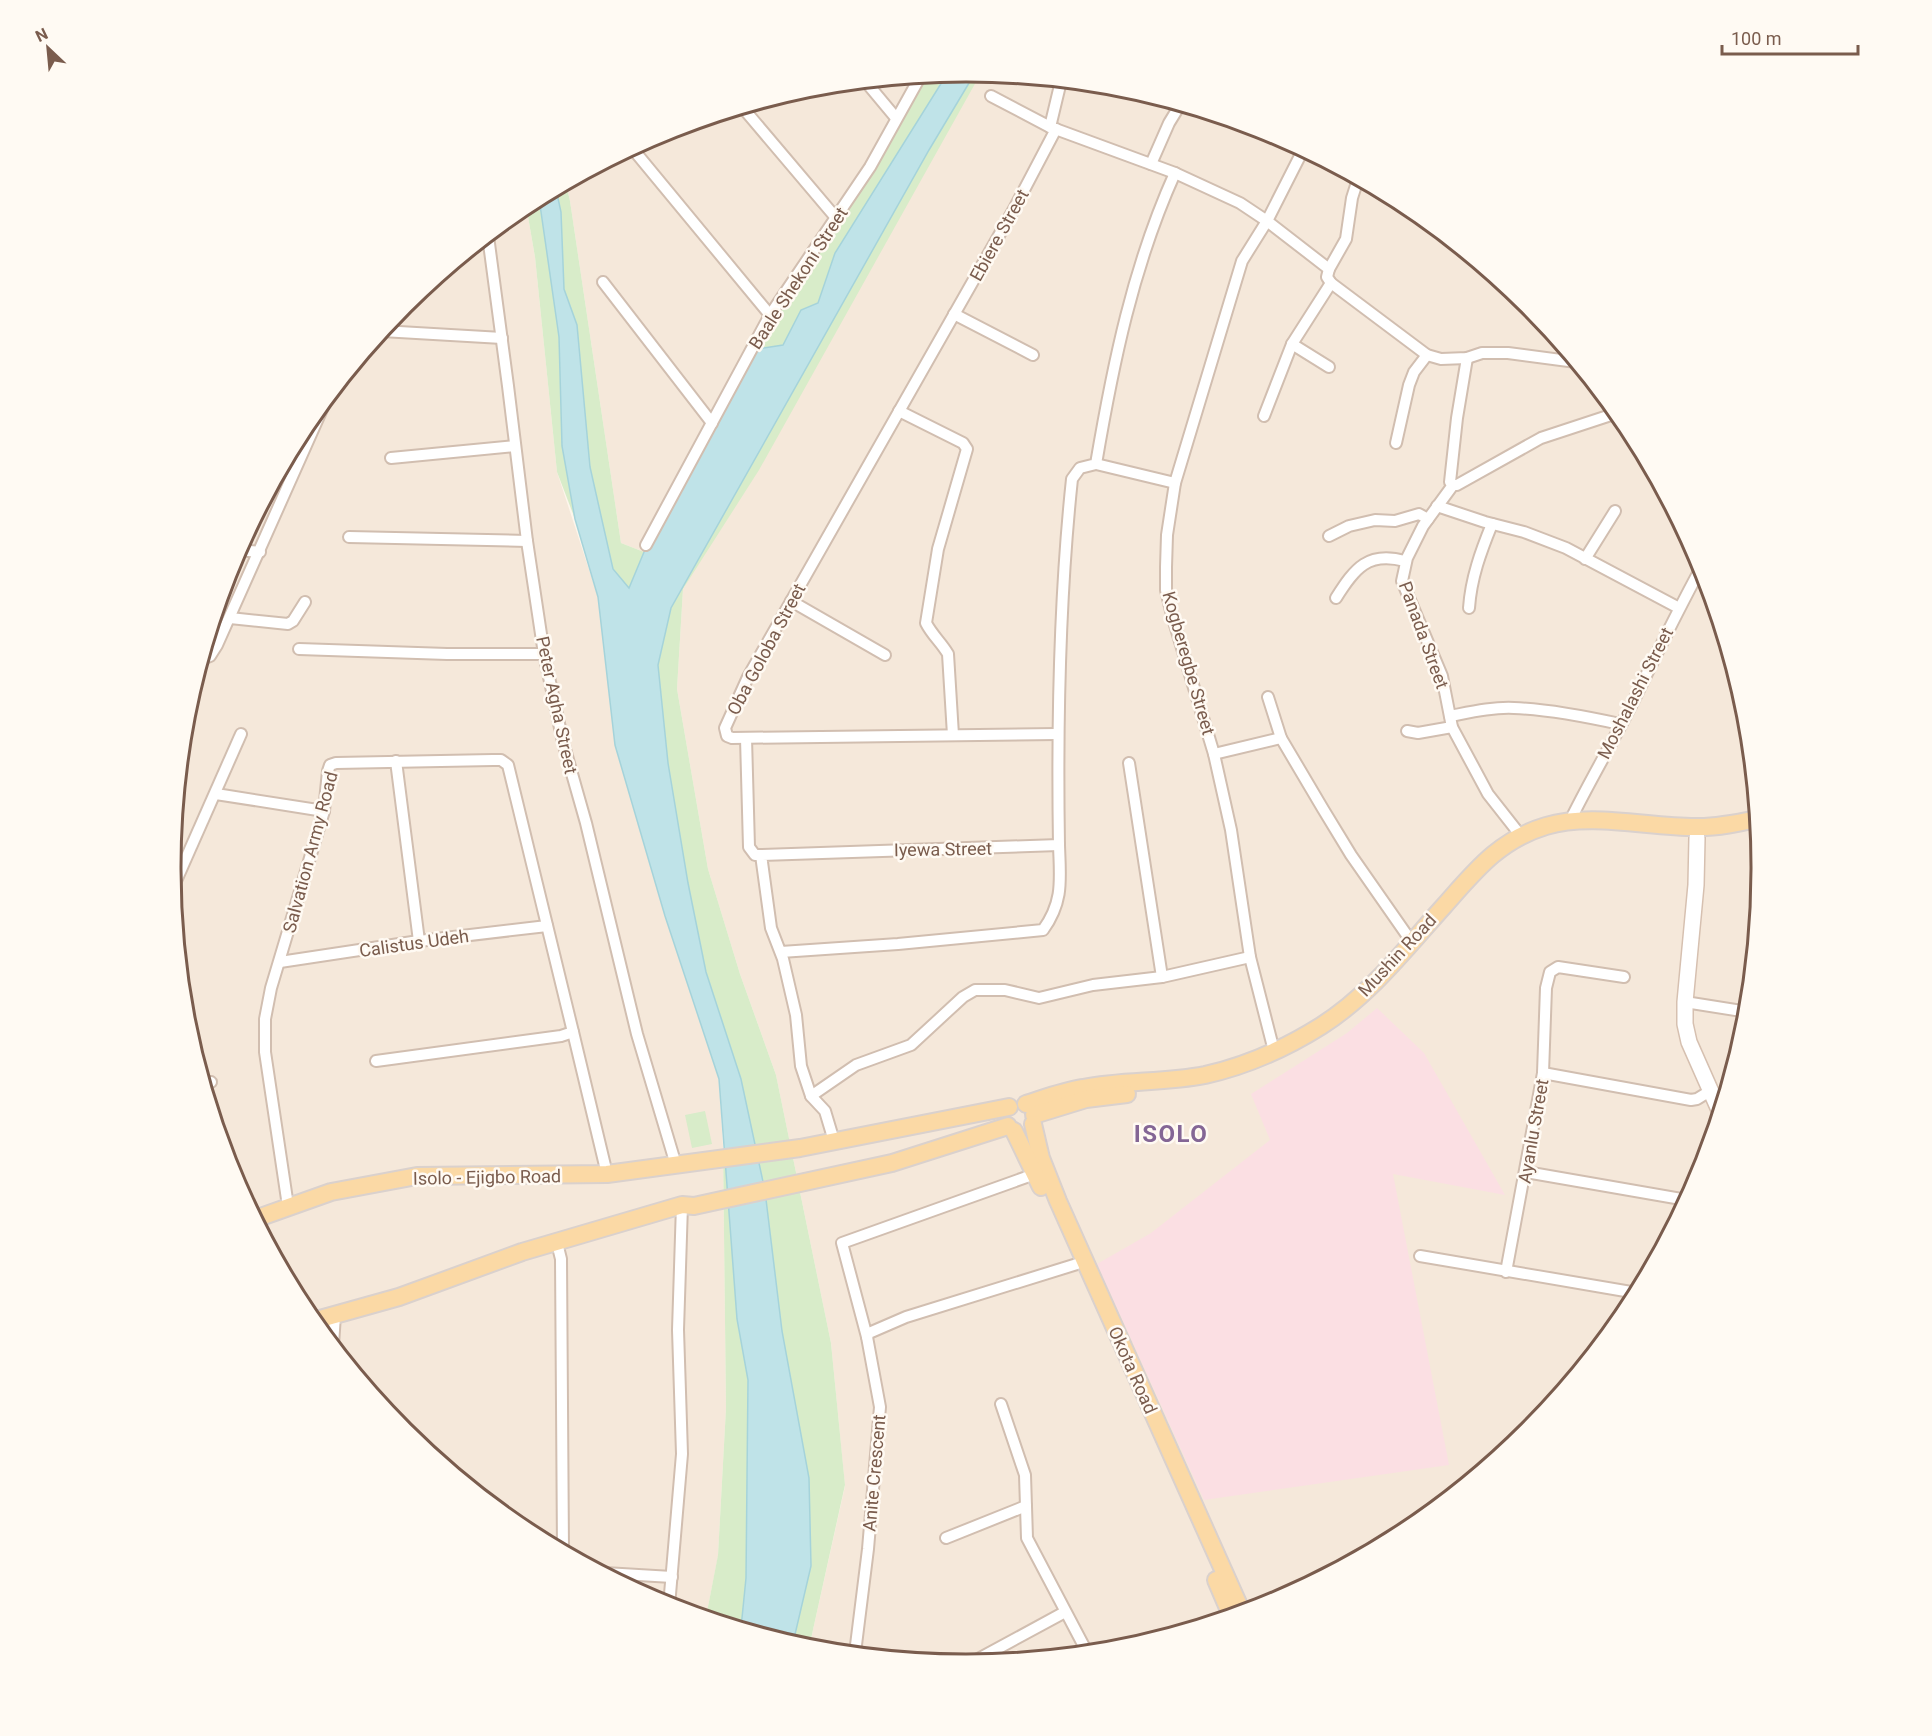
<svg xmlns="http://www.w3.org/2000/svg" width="1932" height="1736" viewBox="0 0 1932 1736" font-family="Roboto,sans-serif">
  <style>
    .residential { fill: #f5e8da }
    .medical { fill: #fbdfe3 }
    .green { fill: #d8ecc9 }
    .water { fill: #bfe3e8; stroke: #a5d3da; stroke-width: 1.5 }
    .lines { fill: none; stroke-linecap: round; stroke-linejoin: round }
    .street-casing { stroke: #d1beb0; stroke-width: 14 }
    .secondary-casing { stroke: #d6c0b0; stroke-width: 18 }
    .primary-casing { stroke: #dad1cd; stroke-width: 20 }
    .street { stroke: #fff; stroke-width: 10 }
    .secondary { stroke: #fff; stroke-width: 15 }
    .primary { stroke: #fbd9a5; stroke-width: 16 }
    .labels { text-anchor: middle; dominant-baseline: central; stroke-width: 5; stroke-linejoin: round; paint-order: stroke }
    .street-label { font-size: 18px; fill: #7a5c4d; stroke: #fffaf3 }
    .district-label { font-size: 24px; font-weight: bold; letter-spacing: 1.5px; fill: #846695; stroke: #fffaf3 }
    .rim { fill: none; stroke: #7a5c4d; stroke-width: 3 }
  </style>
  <rect width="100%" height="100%" fill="#fdf6ec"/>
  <!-- residential -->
  <g class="residential">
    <polygon points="980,73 1122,87 1271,133 1409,206 1529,305 1628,426 1702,564 1747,713 1762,868 1747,1024 1701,1173 1628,1311 1529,1431 1408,1530 1270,1604 1121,1649 966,1664 809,1648 845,1486 831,1343 776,1075 740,974 708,869 677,689 683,589"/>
    <polygon points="918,77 785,292 751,350 665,521 644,552 621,543 570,201 566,184 662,132 811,87"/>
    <polygon points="526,205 535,257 557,472 598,597 615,745 665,916 719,1079 723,1147 726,1408 718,1556 706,1617 661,1603 523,1530 403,1431 304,1310 230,1172 185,1023 170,868 185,712 231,563 304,425 403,305"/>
  </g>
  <!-- medical -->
  <polygon class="medical" points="1377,1008 1424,1053 1505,1195 1393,1174 1449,1465 1204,1500 1097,1264 1151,1233 1270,1140 1251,1094 1347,1033"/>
  <!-- green -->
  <g class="green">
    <polygon points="975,73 981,73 759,470 683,589 677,689 708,869 740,974 776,1075 831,1343 845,1485 809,1648 793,1643 811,1566 809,1478 782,1331 765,1191 741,1079 706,972 688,883 668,763 658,665 671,608 929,150"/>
    <polygon points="947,74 836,253 818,303 801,310 784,345 751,350 785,292 918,77"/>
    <polygon points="566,184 570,201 621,543 644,552 629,588 613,570 590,467 577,325 564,289 561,212 556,189"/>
    <polygon points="539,198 559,337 562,446 575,519 557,472 535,257 526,205"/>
    <polygon points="705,1111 712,1144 692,1148 685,1115"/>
    <polygon points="723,1147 730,1207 737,1319 748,1380 746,1578 741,1628 706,1617 718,1555 726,1408"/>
  </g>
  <!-- water -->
  <polygon class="water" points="966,72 975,73 929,150 671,608 658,665 668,763 688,883 706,972 741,1079 765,1191 782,1331 809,1478 811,1566 793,1643 741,1628 746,1578 748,1380 737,1319 719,1079 665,916 615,745 598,597 575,519 562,446 559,337 539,198 556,189 561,212 564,289 577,325 590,467 613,569 629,588 644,552 665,521 751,350 783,345 801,310 818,303 835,253 947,74"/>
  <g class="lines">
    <!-- street casing -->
    <g class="street-casing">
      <g id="street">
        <polyline points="866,82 896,118"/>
        <polyline points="991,96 1050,127 1175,173 1240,203 1267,221 1329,269 1327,277 1331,283 1427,355 1441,359 1467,358 1482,353 1508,353 1576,362"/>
        <polyline points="743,108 837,219"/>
        <polyline points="1050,127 1061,81"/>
        <polyline points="1056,129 1014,209 748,677 725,728 727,736 732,738 1057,734"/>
        <polyline points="632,148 770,315"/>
        <polyline points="1151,164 1169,123 1180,105"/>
        <polyline points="488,236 508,386 527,541 544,654 563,742 586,823 637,1034 676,1165"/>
        <polyline points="1329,269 1346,239 1352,198 1358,179"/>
        <polyline points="603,282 712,423"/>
        <polyline points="954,314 1033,355"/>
        <polyline points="382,331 502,338"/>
        <polyline points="1292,344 1329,367"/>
        <polyline points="1467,358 1457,418 1450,482 1453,485 1423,526 1407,558 1402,581 1442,676 1452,727 1488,794 1521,836"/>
        <path d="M899,411L963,443L967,449L938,549L926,623C932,635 941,642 948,654L953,735"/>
        <polyline points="1264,416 1292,344 1331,283"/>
        <polyline points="1396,443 1409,385 1414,372 1427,355"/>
        <polyline points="391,458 515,446"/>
        <polyline points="1096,464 1175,483"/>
        <polyline points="1453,485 1457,485 1541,438 1617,413"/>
        <polyline points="1437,506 1485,522 1524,532 1566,548 1679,608"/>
        <polyline points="1329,536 1349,526 1375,520 1395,521 1419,514 1428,519"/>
        <polyline points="349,537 527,541"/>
        <polyline points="646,545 770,315 870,167 920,77"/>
        <polyline points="238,550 260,552"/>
        <polyline points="1585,559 1615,511"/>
        <path d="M1336,598C1355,568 1368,551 1405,561"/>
        <polyline points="791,601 885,655"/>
        <path d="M1469,608C1471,578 1481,551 1492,524"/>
        <polyline points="230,618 288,624 293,621 305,602"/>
        <polyline points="299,649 447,654 544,654"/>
        <polyline points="202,659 210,656 217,645 328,396"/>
        <polyline points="1268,697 1281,738 1323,809 1351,855 1411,941"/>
        <path d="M1450,716C1471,712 1493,707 1514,708C1547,709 1588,717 1620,724"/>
        <polyline points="1407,731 1418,733 1452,727"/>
        <polyline points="746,738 749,847 755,855 761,855"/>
        <polyline points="1214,754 1281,738"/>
        <polyline points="396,761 419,941"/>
        <polyline points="1129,763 1162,977"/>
        <polyline points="216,794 324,811"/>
        <path d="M1570,821C1591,778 1616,737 1637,694C1658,651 1679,608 1702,566"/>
        <polyline points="172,890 241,734"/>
        <path d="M781,952L898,944L1043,930C1064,901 1060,879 1059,845"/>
        <polyline points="280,962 419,941 547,926"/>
        <polyline points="1685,1002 1748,1012"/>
        <polyline points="1274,1051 1250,957 1231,830 1214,754 1172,615 1166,590 1166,567 1167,535 1175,483 1242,261 1267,221 1303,150"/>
        <polyline points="376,1061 561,1036 573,1032 607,1174"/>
        <polyline points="1543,1073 1691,1100 1697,1099 1710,1091"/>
        <polyline points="204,1083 211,1082"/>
        <polyline points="811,1096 856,1065 911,1045 963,997 975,990 1005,990 1039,998 1093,985 1162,977 1250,957"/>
        <path d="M834,1141L825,1111L811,1096L801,1066L796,1015L783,959L771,928L761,855L1059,845C1057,723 1059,601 1072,479L1080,468L1096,464C1113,364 1133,266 1175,173"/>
        <polyline points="1526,1172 1687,1200"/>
        <polyline points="288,1206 265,1052 265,1019 271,988 324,811 328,771 330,765 336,763 493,760 501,760 508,765 573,1032"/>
        <polyline points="557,1243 561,1259 563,1551"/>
        <polyline points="1420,1256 1637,1293"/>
        <polyline points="1506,1272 1543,1073 1546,988 1550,972 1558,967 1624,977"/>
        <polyline points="867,1337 842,1243 1035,1174"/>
        <polyline points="333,1345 335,1315"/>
        <polyline points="1001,1404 1025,1475 1027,1538 1087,1652"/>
        <polyline points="946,1538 1026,1506"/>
        <polyline points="605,1573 672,1577"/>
        <polyline points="669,1606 682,1454 678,1330 682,1205"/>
        <polyline points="855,1653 868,1549 880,1407 867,1337 869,1333 906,1317 1077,1264"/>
        <polyline points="971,1663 1065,1612"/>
      </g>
    </g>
    <!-- secondary casing -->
    <g class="secondary-casing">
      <polyline id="secondary" points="1697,838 1696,885 1685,1002 1685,1024 1689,1042 1720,1112"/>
    </g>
    <!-- primary casing -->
    <g class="primary-casing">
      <g id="primary">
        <path d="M1026,1104C1045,1098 1064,1091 1083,1088C1123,1080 1165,1083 1205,1075C1245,1066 1286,1048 1321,1026C1370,995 1406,948 1444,906C1475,871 1499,840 1546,826C1592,812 1651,828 1699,827C1719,827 1738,823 1757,819"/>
        <polyline points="1034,1115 1086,1099 1127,1094"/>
        <polyline points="1033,1124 1041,1158 1058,1201 1242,1612"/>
        <polyline points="1014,1131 1041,1187"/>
        <polyline points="255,1219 331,1192 417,1176 607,1174 800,1148 1009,1107"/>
        <polyline points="313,1321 399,1297 522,1252 682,1205 694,1206 892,1163 1008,1126"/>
        <polyline points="1216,1580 1231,1615"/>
      </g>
    </g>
    <!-- street -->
    <use href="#street" class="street"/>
    <!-- secondary -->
    <use href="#secondary" class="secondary"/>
    <!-- primary -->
    <use href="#primary" class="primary"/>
  </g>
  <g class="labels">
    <!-- street labels -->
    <g class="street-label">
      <text transform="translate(999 235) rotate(-61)">Ebiere Street</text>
      <text transform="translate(798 278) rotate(-57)">Baale Shekoni Street</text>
      <text transform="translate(1424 635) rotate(70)">Panada Street</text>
      <text transform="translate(766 649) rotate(-62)">Oba Goloba Street</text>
      <text transform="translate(1189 663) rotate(74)">Kogberegbe Street</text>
      <text transform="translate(1635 693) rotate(-63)">Moshalashi Street</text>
      <text transform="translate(557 705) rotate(78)">Peter Agha Street</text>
      <text transform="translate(943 849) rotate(-1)">Iyewa Street</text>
      <text transform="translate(310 852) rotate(-75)">Salvation Army Road</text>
      <text transform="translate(414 943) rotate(-8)">Calistus Udeh</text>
      <text transform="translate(1397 955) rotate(-47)">Mushin Road</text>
      <text transform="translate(1533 1131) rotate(-80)">Ayanlu Street</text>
      <text transform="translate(487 1177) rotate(-1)">Isolo - Ejigbo Road</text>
      <text transform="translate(1133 1370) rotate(66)">Okota Road</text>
      <text transform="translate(874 1473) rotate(-85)">Anite Crescent</text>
    </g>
    <!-- district labels -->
    <g class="district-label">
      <text x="1171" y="1134">ISOLO</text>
    </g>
  </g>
  <!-- crop -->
  <path d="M0 0H1932V1736H0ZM966 82H966A785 785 0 0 1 1751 867V869A785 785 0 0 1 966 1654H966A785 785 0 0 1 181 869V867A785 785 0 0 1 966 82Z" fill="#fffaf3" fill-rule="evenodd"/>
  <path class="rim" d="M966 82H966A785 785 0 0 1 1751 867V869A785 785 0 0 1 966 1654H966A785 785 0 0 1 181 869V867A785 785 0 0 1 966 82Z"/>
  <!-- north arrow -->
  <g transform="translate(48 48) rotate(334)" stroke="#fffaf3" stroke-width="4.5" paint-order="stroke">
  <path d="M0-4.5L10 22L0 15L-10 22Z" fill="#7a5c4d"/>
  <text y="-9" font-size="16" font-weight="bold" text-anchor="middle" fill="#7a5c4d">N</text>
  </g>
  <!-- scale -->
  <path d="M1722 45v9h136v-9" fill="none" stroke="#7a5c4d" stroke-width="3"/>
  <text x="1731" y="45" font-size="18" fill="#7a5c4d" stroke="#fffaf3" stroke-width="4.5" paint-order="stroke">100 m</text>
</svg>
